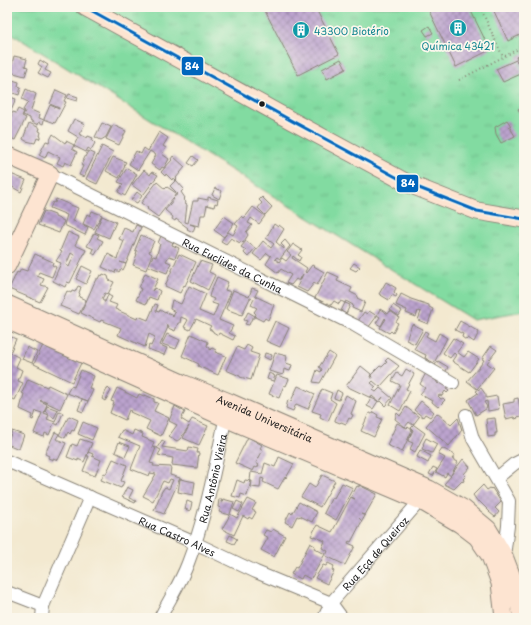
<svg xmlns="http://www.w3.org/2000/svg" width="531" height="625" viewBox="0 0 531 625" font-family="'Playpen Sans',sans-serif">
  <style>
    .grass { fill: url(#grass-tufts); stroke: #4f7c5e }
    .building { fill: url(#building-cross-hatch); fill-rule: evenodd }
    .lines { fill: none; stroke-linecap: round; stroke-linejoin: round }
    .street-casing { stroke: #888276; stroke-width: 14 }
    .secondary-casing { stroke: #888276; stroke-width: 19 }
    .path { stroke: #888276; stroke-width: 2; stroke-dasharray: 1 3; stroke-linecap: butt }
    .street { stroke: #fff; stroke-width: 12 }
    .secondary { stroke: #fde4d1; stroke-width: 17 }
    .bus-1-casing { stroke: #fbf7ec; stroke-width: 6 }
    .bus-1 { stroke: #0065bd; stroke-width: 3 }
    .bus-dot { fill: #1c1c1c; stroke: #fbf7ec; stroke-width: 1.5 }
    .labels { text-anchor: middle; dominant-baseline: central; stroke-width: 3.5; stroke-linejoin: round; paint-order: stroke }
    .culture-label { font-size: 10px; fill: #0d838f; stroke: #fbf7ec; text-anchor: start }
    .street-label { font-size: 10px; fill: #1c1c1c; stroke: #fbf7ec }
    .line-badge { stroke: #fbf7ec; stroke-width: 1.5 }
    .badge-label { font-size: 11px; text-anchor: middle; font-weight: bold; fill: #fff }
  </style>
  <defs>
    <pattern id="grass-tufts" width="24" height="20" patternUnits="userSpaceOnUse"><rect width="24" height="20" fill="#82dba1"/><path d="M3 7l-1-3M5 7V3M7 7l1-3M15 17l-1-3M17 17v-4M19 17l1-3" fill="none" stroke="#70bb8a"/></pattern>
    <pattern id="building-cross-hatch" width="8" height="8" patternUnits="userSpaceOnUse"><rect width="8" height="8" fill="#bba3ce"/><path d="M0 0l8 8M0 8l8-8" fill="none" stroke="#9784a6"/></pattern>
  </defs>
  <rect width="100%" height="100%" fill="#fbf7ec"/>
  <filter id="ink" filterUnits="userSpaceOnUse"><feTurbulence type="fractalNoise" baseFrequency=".025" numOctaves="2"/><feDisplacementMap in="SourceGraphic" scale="8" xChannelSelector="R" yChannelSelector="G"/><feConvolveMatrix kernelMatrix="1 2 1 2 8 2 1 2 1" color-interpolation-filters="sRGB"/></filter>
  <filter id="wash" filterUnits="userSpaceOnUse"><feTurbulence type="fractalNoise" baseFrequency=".012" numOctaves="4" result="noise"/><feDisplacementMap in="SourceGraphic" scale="16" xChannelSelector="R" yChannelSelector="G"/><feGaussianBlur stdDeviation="0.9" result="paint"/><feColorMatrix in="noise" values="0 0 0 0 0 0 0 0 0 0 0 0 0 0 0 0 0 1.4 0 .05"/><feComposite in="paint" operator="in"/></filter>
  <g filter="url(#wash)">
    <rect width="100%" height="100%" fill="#f3e9d0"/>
    <!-- grass -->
    <polygon class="grass" points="7,7 524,7 524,311 473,320 7,31"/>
    <g id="blocks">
      <!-- building -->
      <g class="building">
        <polygon points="263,7 315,7 339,54 298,75"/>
        <polygon points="427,7 469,7 490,50 456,67"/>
        <polygon points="492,7 524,7 524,33 508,41"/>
        <polygon points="429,26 433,33 427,36 423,30"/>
        <polygon points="524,53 524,73 516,57"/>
        <polygon points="14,56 27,59 25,66 28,67 25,76 10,72"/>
        <polygon points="341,59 346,69 327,79 322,69"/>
        <polygon points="40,60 48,65 45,70 51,73 48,78 38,73 42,67 38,64"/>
        <polygon points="516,60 523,73 503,82 496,69"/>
        <polygon points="9,79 19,82 18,86 21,87 19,95 7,91 7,84"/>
        <polygon points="26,89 36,94 31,110 40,114 39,118 44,120 43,124 39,122 38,125 32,122 32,121 30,120 30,118 23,115 25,111 23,110 28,102 22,99"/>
        <polygon points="56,90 67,95 64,101 66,102 55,123 44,119 50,105 59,109 59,108 50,104"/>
        <polygon points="69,94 78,97 77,101 67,98"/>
        <polygon points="10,97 16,99 8,118 7,118 7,100 8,101"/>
        <polygon points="524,106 524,120 518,109"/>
        <polygon points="18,109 24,112 22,116 26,118 15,140 7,136 7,123 13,112 16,113"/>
        <polygon points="74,119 85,124 79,134 87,138 88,136 93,138 92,140 95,143 91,150 88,148 86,152 74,146 78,137 68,131"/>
        <polygon points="507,120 511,126 509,126 515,136 501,143 496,134 495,127"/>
        <polygon points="29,123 40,128 39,131 41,132 40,136 41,136 39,139 37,138 35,143 26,141 23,139"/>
        <polygon points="102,123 111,127 106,137 101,140 95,137"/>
        <polygon points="113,125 126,131 119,145 106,139"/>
        <polygon points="159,132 168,138 163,146 166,148 162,154 169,159 164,168 162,167 160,170 151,164 156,155 150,151 138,170 129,164 136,151 141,154 144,148 148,151"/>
        <polygon points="53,134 65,143 66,141 74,145 72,149 77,152 71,165 65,162 63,166 57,163 60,157 48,151 45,158 39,155 46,141 49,142"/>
        <polygon points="102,146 113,152 97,184 86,179"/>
        <polygon points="88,151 95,154 84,177 79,175 83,166 81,165"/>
        <polygon points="173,156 185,167 176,178 177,179 176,180 184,189 181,192 185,198 183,200 186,202 185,204 187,205 185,222 188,223 193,201 198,201 198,198 208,200 208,197 218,200 217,204 215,203 214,207 207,205 205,215 201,215 199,226 190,224 195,226 193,232 187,229 188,228 176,219 175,221 172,219 173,217 165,210 174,199 173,198 158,217 147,209 148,208 141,203 157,182 165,189 167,187 176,193 174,197 178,194 170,186 176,180 175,179 173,178 172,180 166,174 165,176 161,172 172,160 171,159"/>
        <polygon points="193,156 198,160 193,166 188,163"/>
        <polygon points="113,157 126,162 124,165 125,166 119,178 106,171"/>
        <polygon points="127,168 137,174 125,196 118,192 123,184 118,182"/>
        <polygon points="144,170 150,175 152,172 158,175 144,194 132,185"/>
        <polygon points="8,173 26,180 21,192 7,184"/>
        <polygon points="215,188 222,191 219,199 212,195"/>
        <polygon points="137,192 142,196 137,203 131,200"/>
        <polygon points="262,197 272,207 265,215 258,208 262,203 259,200"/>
        <polygon points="56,199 78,208 73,221 88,227 85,235 64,225 67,215 50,208 53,202 55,203"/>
        <polygon points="253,207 265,216 259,224 251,218 248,223 252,225 246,232 248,235 243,243 241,241 240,243 231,238 226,244 221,241 228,232 233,235 238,226 235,224 242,216 244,218 246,216"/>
        <polygon points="44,211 55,215 55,217 64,221 59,233 38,225"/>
        <polygon points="92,211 102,215 94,229 83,224 87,214 90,216"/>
        <polygon points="102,216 116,222 109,238 95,232"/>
        <polygon points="224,216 234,223 224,237 214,230"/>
        <polygon points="274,224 278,227 279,225 284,229 276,242 284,249 284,247 281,244 285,240 290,246 280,259 277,257 275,259 279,262 282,258 286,261 291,255 287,252 293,244 302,250 298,255 301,257 299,261 293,256 292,258 307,268 305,272 306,273 312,265 324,272 317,285 314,283 307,292 297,287 303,274 299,281 296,279 291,285 286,283 291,275 281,269 278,273 266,264 271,256 267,253 261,260 253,254 263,241 271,248 274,244 266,238"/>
        <polygon points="136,225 141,227 126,264 120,262 126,264 123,270 121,269 119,272 116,270 115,273 102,267 108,254 117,259 124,241 119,239 124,228 133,232"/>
        <path d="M68,232L79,237L75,245L86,250L70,283L67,282L65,287L53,281L61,263L56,261L62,252L60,251ZM71,253L74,255L69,267L66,265Z"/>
        <polygon points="94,233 99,235 97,238 103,241 95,255 92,253 94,249 87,246"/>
        <polygon points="141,235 154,241 149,252 152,254 146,270 133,265 137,254 136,254 137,251 135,250"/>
        <polygon points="161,236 173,242 172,245 179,248 175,258 169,256 166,261 171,263 167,273 148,266 153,256 156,257 160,244 158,243"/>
        <polygon points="246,241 255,248 248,257 244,253 246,250 241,247"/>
        <polygon points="35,254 53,262 52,265 56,267 52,277 39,272 37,276 44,279 41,285 48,287 40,302 9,289 17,272 19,273 21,269 27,271"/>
        <polygon points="179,254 196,262 185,286 184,285 180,293 165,286"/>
        <polygon points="200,261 212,265 209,272 215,275 208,290 191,281"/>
        <polygon points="354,263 360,267 356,271 350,268"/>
        <polygon points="82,266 92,271 86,284 76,279"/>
        <polygon points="328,272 339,277 337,281 352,288 350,292 358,296 357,298 365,302 361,312 352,308 353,305 346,301 345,303 350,305 346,314 341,311 345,303 341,301 339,304 334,301 331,305 327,303 327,304 315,298"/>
        <polygon points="145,273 158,279 152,291 155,288 160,291 157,300 149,297 146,304 136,300 141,289 139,288"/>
        <polygon points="103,274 108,276 109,280 114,282 108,294 105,293 102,299 104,300 104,302 105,302 108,295 112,297 109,302 117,305 115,309 137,319 138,316 148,320 155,304 158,305 156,311 159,312 160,310 165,313 166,312 173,315 172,316 173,317 175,312 170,309 172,300 181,304 189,286 206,294 199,311 213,317 218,305 212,303 214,299 209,297 210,293 217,277 228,282 225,290 231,292 219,320 233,326 229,333 235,336 233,340 219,333 218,335 213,332 213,331 209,329 211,326 196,319 190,330 184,327 188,320 181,317 180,323 178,323 175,331 168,328 169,326 165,324 168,327 160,345 167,348 164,355 148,349 149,345 151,346 155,337 149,334 145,347 118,335 121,328 101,320 100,322 81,313 96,279 98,279 100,275 102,276"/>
        <polygon points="386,282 396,288 394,292 397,295 396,297 392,295 389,300 379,294"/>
        <polygon points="78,286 81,287 79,293 80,294 79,297 86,300 79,314 60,306 67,291 71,293 72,291 75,292"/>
        <polygon points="252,288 258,290 255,296 274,305 268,320 265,318 263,321 255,317 256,314 254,312 257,308 251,305 254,299 250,298 242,315 226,309 233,290 249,297"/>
        <polygon points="401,294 411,299 429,305 429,307 433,309 428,324 418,320 421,312 418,311 416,317 406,313 407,310 396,305"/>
        <polygon points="393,305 402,311 399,316 390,310"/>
        <polygon points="380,309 388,314 390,311 399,317 396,322 398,323 393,333 391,331 389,333 380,328 386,319 385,318 381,326 376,323 380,317 377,315"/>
        <polygon points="369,311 377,316 368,328 358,321 364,312 367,314"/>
        <polygon points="248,312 255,316 254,318 252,318 249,325 245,324 247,321 244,320"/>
        <polygon points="275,321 289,328 280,347 266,341"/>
        <polygon points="460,321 479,332 474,342 468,338 466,340 462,337 463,334 455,330"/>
        <polygon points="412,324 423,329 415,344 406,340"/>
        <polygon points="425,331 428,333 426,336 435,341 439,333 447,338 434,363 425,358 426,355 414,349"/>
        <polygon points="167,334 180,340 176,349 162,344"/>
        <polygon points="191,334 208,342 207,346 210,348 210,350 212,348 216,350 215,352 226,356 218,375 198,366 199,364 182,356"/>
        <polygon points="7,335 16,339 10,353 20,358 16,367 22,370 18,381 23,383 15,400 7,396 7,380 9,377 7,376"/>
        <polygon points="453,338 463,344 457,352 464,357 468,352 479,359 469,372 452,361 456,355 454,353 450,358 443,353"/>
        <polygon points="43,345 81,363 72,382 34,364"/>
        <polygon points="247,345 252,348 250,352 259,355 251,380 240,377 240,376 226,370 237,347 244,350"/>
        <polygon points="491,346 497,350 487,363 494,368 477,389 467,381 480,366 484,360 482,359"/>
        <polygon points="27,347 37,352 32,363 22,359"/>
        <polygon points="329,352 335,356 320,383 313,382 317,370 321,372 322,369 319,367"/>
        <polygon points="265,353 272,355 270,360 264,357"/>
        <polygon points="275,353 287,356 286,363 292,365 290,371 284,369 283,375 269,371"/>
        <polygon points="388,358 399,366 380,387 373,381 371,383 376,387 373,390 376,392 380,388 392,398 385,406 380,401 383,397 379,402 372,396 371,398 378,401 373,409 367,406 371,398 346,386 361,366 371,374 370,377 372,378 371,375 380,366 382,367 387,362 385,361"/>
        <polygon points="438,361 448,367 445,373 435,365"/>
        <polygon points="406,369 414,374 406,389 410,391 400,411 390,405 400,385 392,381 397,373 402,376"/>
        <polygon points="81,370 94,376 89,388 93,390 88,401 67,393 71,386 74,387"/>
        <polygon points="269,373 275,376 273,381 267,379"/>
        <polygon points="426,373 435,380 435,379 438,384 440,382 442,382 447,387 446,389 449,391 447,393 445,391 442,396 440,395 438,396 441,399 443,398 445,400 438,407 432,402 433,400 432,401 420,394 425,388 420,384"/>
        <polygon points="277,375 289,379 286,386 284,385 279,398 269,394"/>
        <polygon points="28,379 47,387 48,385 67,394 60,409 41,400 40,401 47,404 44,413 49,415 47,419 55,422 59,411 63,413 58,425 54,423 49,435 45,433 44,437 34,433 42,413 36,411 33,420 31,419 33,415 20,409 24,394 22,393"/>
        <polygon points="298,386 315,394 308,409 296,404 293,411 286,408 288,400 291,401"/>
        <polygon points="108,388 111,391 105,401 102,399 107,389 108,389"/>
        <polygon points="117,388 137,398 139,394 144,396 145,395 154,399 154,402 158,403 154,411 169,418 161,436 146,429 150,421 130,412 131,411 129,410 125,420 110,413 114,402 111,401"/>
        <polygon points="481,388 486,395 486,398 497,396 499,409 488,411 487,401 484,402 487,407 486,409 476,415 468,400 478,393 476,391"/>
        <polygon points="322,389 332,393 330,399 336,403 328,421 320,417 321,414 312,411"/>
        <polygon points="337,390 342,393 339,400 334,398"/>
        <polygon points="346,395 356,401 351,414 353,415 351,419 349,418 346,424 341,422 340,423 335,421 335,420"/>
        <polygon points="518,398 522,416 517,417 518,418 515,419 514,417 506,419 503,404 514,402 514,399"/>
        <polygon points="82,399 88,401 83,412 78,410"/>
        <polygon points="421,401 434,412 430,417 425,414 423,417 414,410"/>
        <polygon points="47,406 58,410 54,418 45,411"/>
        <polygon points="175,406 185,412 181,419 189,424 192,419 208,426 199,445 183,438 189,426 180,439 177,441 169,436 177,425 169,421"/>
        <polygon points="406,407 419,417 413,425 409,422 405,427 395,419 397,413 400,416"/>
        <polygon points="373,412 378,415 377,417 382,419 374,437 361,431 369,413 372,414"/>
        <polygon points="437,413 451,425 458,418 462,430 449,446 426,426"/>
        <polygon points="69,416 78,420 74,431 72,430 70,434 68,432 65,438 59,435"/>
        <polygon points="495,418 497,433 495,433 495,436 488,437 486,419"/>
        <polygon points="83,422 97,428 92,440 78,434"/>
        <polygon points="397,423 407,428 408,427 412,430 402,452 387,445"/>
        <polygon points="414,425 425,433 415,452 410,449 413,443 408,441 413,430 411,428"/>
        <polygon points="122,430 132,435 134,430 143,434 142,437 154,442 152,447 156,448 150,463 154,464 153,466 171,467 170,475 180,478 164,514 154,510 162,491 165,487 169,489 173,480 170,479 168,483 163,481 153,501 143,496 156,474 150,473 149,476 131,469 140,446 118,437"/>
        <polygon points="12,431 24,435 19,449 7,444"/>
        <polygon points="55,432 59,434 56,439 66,443 58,460 53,458 53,460 48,458 49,456 45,454"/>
        <polygon points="248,437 262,445 260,448 263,450 256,463 259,465 257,468 255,467 253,471 235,463"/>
        <polygon points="426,438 437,444 432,453 422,449 424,445 423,444"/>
        <polygon points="80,439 92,443 84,462 78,459 78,461 67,457 72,444 77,446"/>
        <polygon points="162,440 165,442 162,447 188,451 189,447 198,449 197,453 199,453 197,468 172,465 173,458 158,455 161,450 157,448"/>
        <polygon points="119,442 130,446 125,457 115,452"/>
        <polygon points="442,448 455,455 452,459 458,462 451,475 463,459 470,467 464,474 466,476 463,479 464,480 463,482 462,481 454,489 444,484 451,476 447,473 445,477 436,472 445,458 438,454"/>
        <polygon points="420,450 431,456 428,463 417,457"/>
        <polygon points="88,452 93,454 92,456 101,460 95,476 83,471 89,456 87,456"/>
        <polygon points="279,457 294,464 286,478 285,477 278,489 263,482 264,479 261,478 260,488 251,487 252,481 250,481 251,472 262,474 265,463 275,467"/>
        <polygon points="113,459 127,465 121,481 124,482 121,488 101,480 104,473 106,474"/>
        <polygon points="433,467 437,469 433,476 429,474"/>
        <polygon points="322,475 335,481 320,507 301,497 309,484 315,488"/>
        <polygon points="180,479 195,482 193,495 178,492"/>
        <polygon points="237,480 244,483 245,480 251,481 247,496 241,494 240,498 232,496"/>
        <polygon points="342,483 353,488 336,520 324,513 332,497 334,498"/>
        <polygon points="359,485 377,494 365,515 361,514 365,516 362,521 359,518 362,521 351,542 349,541 348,543 355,546 345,565 326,556 328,551 322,548 325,541 314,536 314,537 311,536 317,525 332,532 351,497 355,499 351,497 357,486 359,487"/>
        <polygon points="483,485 487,490 490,488 491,489 492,488 501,502 495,508 499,512 495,517 489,512 490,512 479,501 478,502 473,495"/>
        <polygon points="127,487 133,490 129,498 136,501 135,503 122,497"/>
        <polygon points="219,499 222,499 221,502 222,502 223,499 234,502 230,514 237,518 248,499 256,503 252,510 256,512 252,519 249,517 248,519 243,516 234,535 222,529 230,515 219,512 221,508 218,507"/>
        <polygon points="187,501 192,503 190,511 185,509"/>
        <polygon points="237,501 243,504 239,512 233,509"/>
        <polygon points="299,502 317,512 312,522 300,516 299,517 297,516 292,526 285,522 290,512 292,514"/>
        <polygon points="273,529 285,536 274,557 261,550 268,538 263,535 266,530 271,532"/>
        <polygon points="230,535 237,539 234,544 227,541"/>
        <polygon points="310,543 315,546 314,548 325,554 312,577 310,579 303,575 301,579 291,574 295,567 297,568"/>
        <polygon points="328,563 334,566 332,570 334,571 327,584 315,578 323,565 326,566"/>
      </g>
    </g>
  </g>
  <g filter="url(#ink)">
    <use href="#blocks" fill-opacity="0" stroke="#888276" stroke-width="1"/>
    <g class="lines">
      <!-- street casing -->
      <g class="street-casing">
        <g id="street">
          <path id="s1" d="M50,174L354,325L453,383"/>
          <polyline points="466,415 473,439 509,501 508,526 504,556"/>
          <path id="s2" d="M7,461L195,543L256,572L331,603L342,618"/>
          <polyline points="497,478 514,464 524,459"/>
          <polyline points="7,592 43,606"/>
          <polyline points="42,618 43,606 90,497"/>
          <path id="s3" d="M160,618C169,600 181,582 188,563C207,514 216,462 227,411"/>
          <path id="s4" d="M324,618L331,603L425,495"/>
        </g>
      </g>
      <!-- secondary casing -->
      <g class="secondary-casing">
        <g id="secondary">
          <polyline points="85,7 292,121 409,184 477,211 524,219"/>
          <polyline points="7,155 50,174 7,266"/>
          <path id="s5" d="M7,304L182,383L229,402L429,489L464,509L488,529L504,556L515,585L522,618"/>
          <polyline points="7,320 225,418 421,501 460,524 477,537 490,556 500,583 504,618"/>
        </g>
      </g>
      <!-- path -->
      <g class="path">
        <polyline points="480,7 503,57"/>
        <polyline points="459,80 524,46"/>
      </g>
      <!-- street -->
      <use href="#street" class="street"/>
      <!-- secondary -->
      <use href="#secondary" class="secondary"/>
      <!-- bus-1 casing -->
      <g class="bus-1-casing">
        <polyline id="bus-1" points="85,7 292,121 409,184 477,211 524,219"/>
      </g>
      <!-- bus-1 -->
      <use href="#bus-1" class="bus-1"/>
    </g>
  </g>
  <!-- icons -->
  <defs>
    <g id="building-disc" transform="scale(0.9)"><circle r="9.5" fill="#0f9aa8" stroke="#fbf7ec"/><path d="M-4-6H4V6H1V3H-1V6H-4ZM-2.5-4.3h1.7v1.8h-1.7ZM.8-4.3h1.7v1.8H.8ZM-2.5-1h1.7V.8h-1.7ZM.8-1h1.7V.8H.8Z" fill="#fff"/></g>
  </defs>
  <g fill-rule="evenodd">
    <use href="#building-disc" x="458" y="28"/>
    <use href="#building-disc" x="301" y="30"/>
  </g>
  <!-- markers -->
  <circle class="bus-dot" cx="262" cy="104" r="3.5"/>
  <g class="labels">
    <!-- culture labels -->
    <g class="culture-label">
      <text x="314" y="30">43300 Biotério</text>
      <text x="458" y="45" text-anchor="middle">Química 43421</text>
    </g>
    <!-- street labels -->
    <g class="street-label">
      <text stroke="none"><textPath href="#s1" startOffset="204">Rua Euclides da Cunha</textPath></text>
      <text stroke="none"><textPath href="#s5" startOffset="282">Avenida Universitária</textPath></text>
      <text stroke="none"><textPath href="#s3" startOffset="150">Rua Antônio Vieira</textPath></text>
      <text stroke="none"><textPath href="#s2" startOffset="186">Rua Castro Alves</textPath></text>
      <text stroke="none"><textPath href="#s4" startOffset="83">Rua Eça de Queiroz</textPath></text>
    </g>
  </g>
  <g class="line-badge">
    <rect x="181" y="56" width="23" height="20" rx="4" fill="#0065bd"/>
    <rect x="396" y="174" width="23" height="19" rx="4" fill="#0065bd"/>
  </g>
  <g class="badge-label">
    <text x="192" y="70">84</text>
    <text x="408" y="187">84</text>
  </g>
  <!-- margin -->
  <rect width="531" height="625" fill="none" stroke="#fbf7ec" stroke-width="24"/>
</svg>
